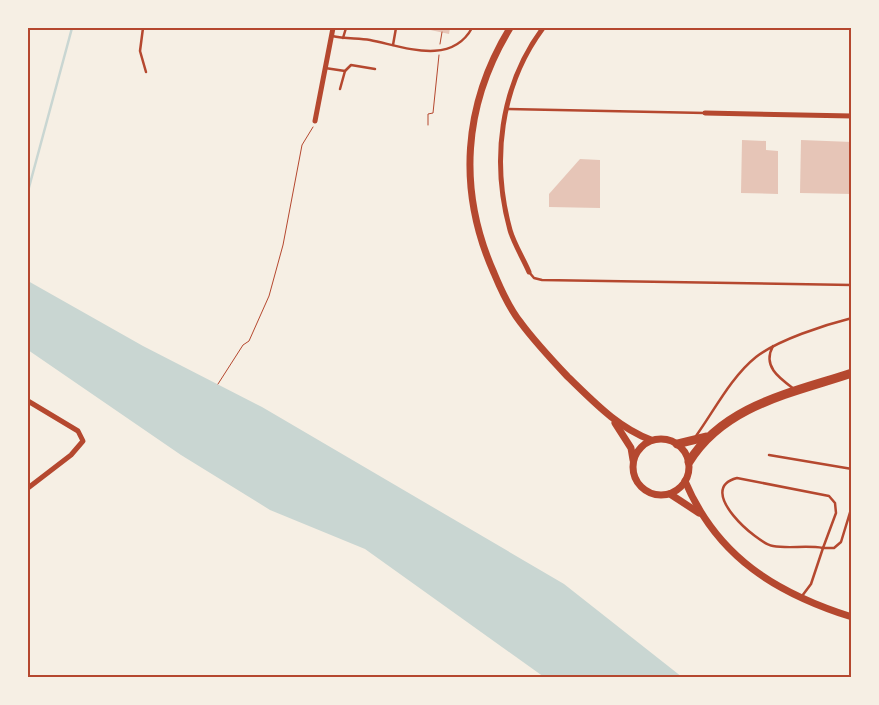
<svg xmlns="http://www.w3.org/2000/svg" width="879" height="705" viewBox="0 0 879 705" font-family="Figtree,sans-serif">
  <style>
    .water { fill: #c9d6d2 }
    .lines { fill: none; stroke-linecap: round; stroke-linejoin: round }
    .stream { stroke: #c9d6d2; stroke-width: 2.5 }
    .building { fill: #e6c5b7 }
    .path { stroke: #b5482f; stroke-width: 1 }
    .service { stroke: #b5482f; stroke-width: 2.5 }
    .minor { stroke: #b5482f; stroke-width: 5 }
    .secondary { stroke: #b5482f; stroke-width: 7 }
    .motorway { stroke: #b5482f; stroke-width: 9 }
    .neatline { fill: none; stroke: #b5482f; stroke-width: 2 }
  </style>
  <rect width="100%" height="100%" fill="#f6efe4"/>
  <!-- water -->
  <polygon class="water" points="28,281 143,346 262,407 564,584 682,677 544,677 365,549 270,510 181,455 28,350"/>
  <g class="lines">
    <!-- stream -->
    <polyline class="stream" points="28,191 72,28"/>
  </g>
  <!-- building -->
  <g class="building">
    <polygon points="421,28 450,28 449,34"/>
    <polygon points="742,140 766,141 766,150 778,151 778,194 741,193"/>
    <polygon points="801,140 852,142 852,194 800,193"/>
    <polygon points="580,159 600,160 600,208 549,207 549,194"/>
  </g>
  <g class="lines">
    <!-- path -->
    <g class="path">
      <polyline points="440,44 442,32"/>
      <polyline points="428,125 428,114 433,113 439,55"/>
      <polyline points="218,384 243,345 249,341 269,296 283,245 302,145 313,127"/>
    </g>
    <!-- service -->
    <g class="service">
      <polyline points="143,28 140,51 146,72"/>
      <path d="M332,36C345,39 358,38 370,40C405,47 451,66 472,28"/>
      <polyline points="343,38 346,28"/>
      <polyline points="393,45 396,28"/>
      <polyline points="325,68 345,71"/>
      <polyline points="340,89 345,71 351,65 375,69"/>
      <polyline points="508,109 705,113"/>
      <polyline points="529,272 534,278 542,280 852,285"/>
      <path d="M773,346C762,366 779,378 794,389"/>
      <path d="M696,436C714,411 731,377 756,357C778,340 824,325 852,318"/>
      <polyline points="769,455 852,469"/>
      <path d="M737,478L829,496L835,503L836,513L823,548C806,545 789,549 773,546C758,544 694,489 737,478Z"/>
      <polyline points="802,596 811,584 823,548 834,548 841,542 852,506"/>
    </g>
    <!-- minor -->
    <g class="minor">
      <polyline points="705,113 852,116"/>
      <polyline points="315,121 333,28"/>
      <path d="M529,272C523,258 514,244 510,230C491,161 500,86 543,28"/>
      <polyline points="28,401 78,431 83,441 71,455 28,488"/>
    </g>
    <!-- secondary -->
    <g class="secondary">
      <path d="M510,28C463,105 457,190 494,273C501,290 509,308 521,323C535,342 552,360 568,377C594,402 617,427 651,440"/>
      <polyline points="615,423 631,448 633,460"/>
      <circle cx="661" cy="467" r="28"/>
      <path d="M685,481C717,557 776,593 852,617"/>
      <polyline points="670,494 699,513"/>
    </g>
    <!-- motorway -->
    <g class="motorway">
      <polyline points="677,444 706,437"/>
      <path d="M689,462C724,405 792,393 852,373"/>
    </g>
  </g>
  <!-- border -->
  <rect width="879" height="705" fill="none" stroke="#f6efe4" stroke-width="58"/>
  <rect x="29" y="29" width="821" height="647" class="neatline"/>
</svg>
